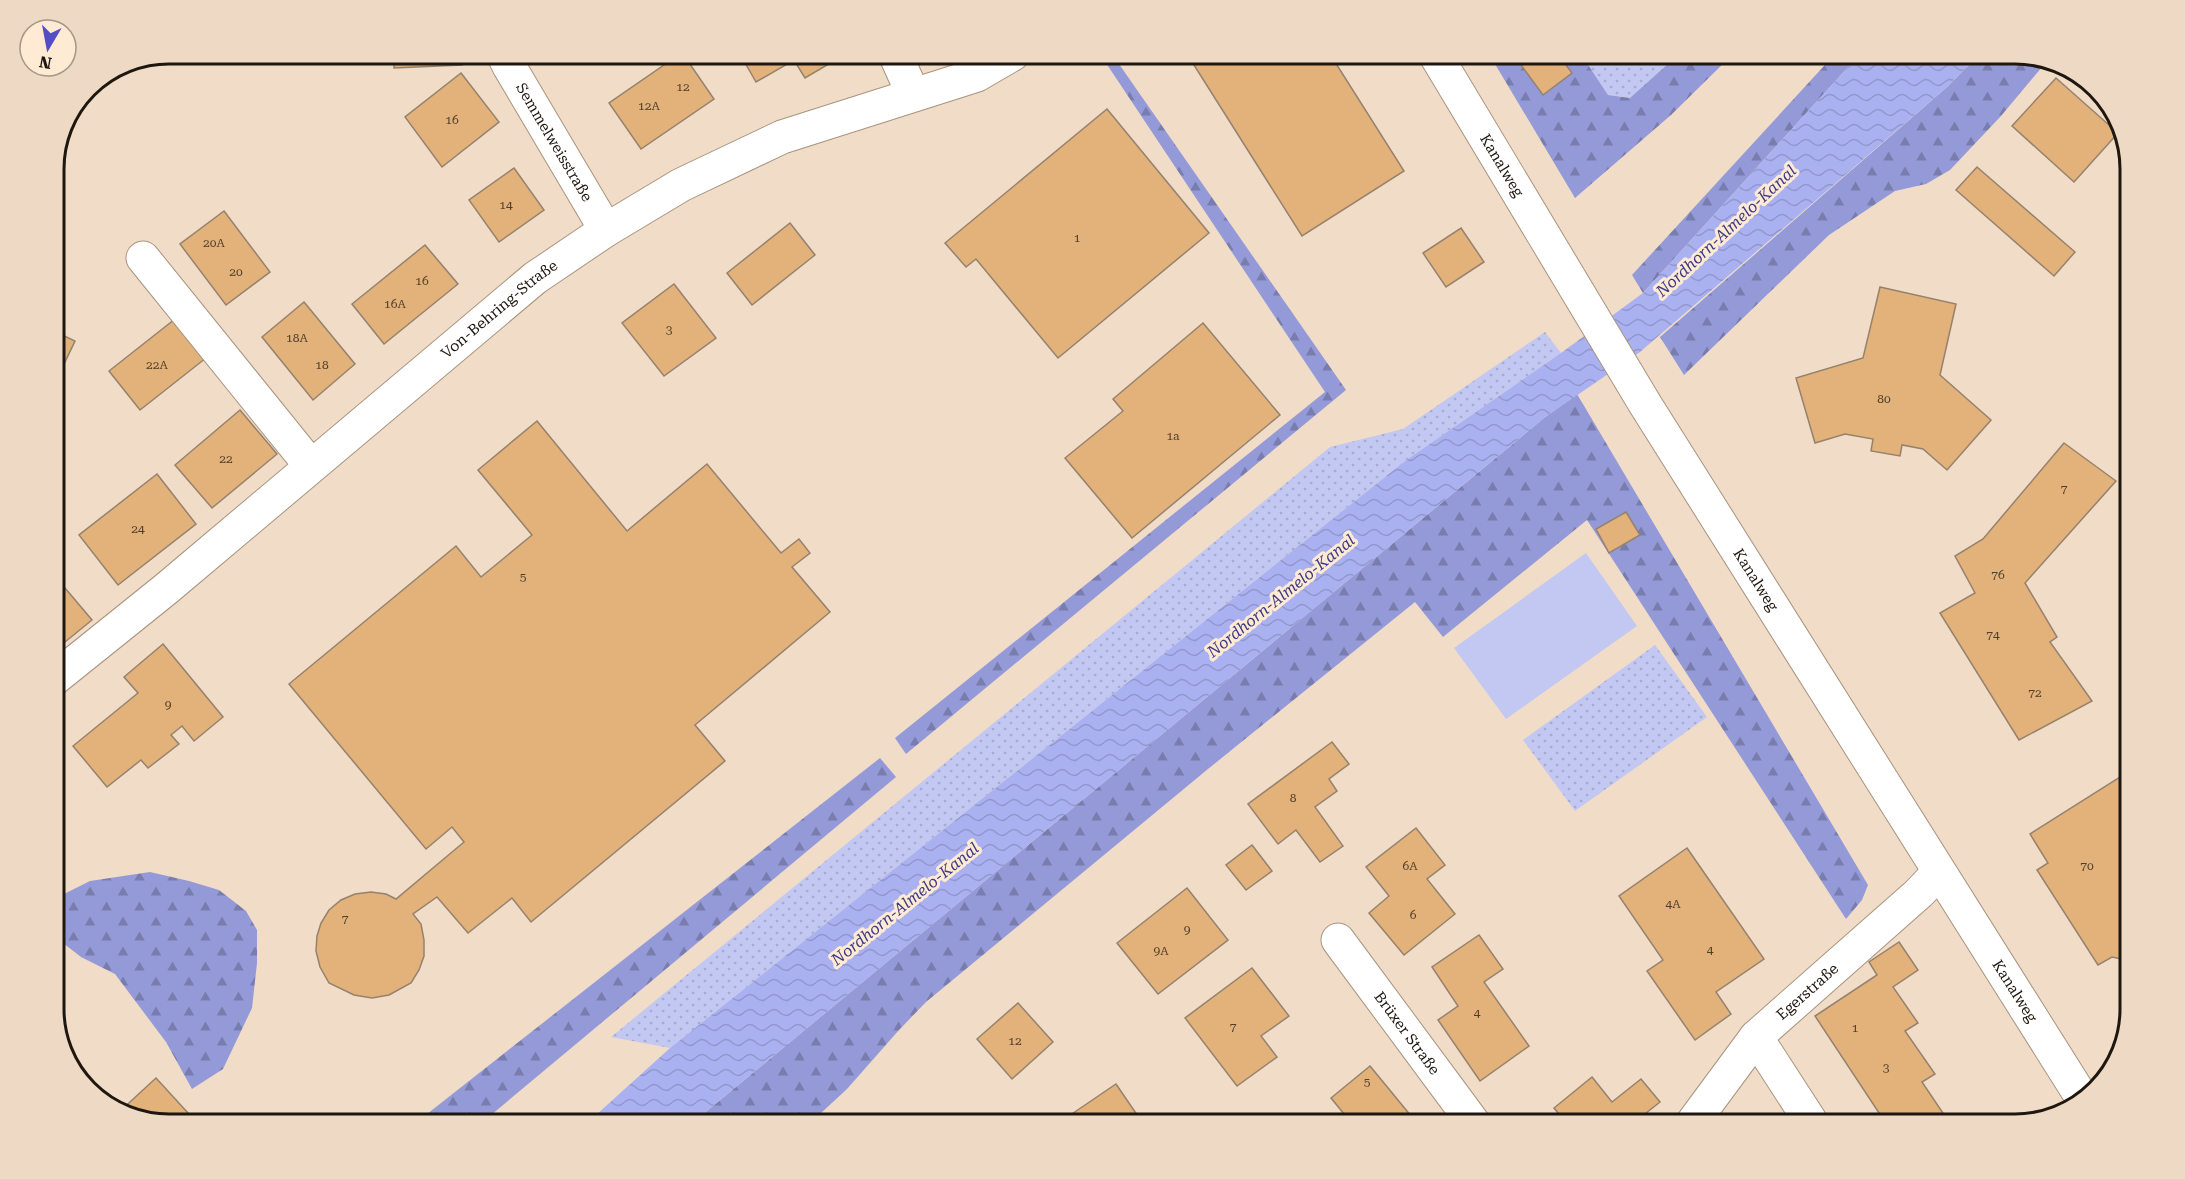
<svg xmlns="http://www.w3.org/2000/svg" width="2185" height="1179" viewBox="0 0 2185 1179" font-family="'Roboto Serif',serif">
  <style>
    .grass { fill: url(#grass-dots) }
    .forest { fill: url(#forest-firs) }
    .garden { fill: #c3c8f2 }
    .water { fill: url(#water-waves) }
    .building { fill: #e3b17a; stroke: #95826e; stroke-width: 1.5 }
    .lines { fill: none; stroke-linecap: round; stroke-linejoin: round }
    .minor-casing { stroke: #a7947f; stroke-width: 35 }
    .minor { stroke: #fff; stroke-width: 33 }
    .labels { text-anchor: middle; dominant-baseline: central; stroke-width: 6; stroke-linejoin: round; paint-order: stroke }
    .number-label { font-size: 12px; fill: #4f3e2a }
    .street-label { font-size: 15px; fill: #1e170f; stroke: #ffead4 }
    .water-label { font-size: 16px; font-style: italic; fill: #3b3a85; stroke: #ffead4 }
    .rim { fill: none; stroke: #1e170f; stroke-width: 3 }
  </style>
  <defs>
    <pattern id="grass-dots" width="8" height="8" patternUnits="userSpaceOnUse" patternTransform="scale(1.5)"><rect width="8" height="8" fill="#c3c8f2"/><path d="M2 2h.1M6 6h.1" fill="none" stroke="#a7abce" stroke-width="1.8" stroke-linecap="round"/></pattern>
    <pattern id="forest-firs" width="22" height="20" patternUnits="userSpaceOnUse" patternTransform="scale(1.5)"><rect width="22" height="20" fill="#949ad8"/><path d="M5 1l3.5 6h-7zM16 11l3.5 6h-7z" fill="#787dae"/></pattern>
    <pattern id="water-waves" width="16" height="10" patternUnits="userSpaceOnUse" patternTransform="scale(1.5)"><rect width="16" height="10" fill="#aab1f1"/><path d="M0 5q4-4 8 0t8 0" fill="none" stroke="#9298cd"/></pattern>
  </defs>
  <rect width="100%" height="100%" fill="#f1dcc7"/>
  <!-- grass -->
  <g class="grass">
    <polygon points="1581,54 1679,54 1631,98 1608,95"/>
    <polygon points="1545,332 1561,353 1405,461 670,1048 611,1037 1330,447 1403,429"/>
    <polygon points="1655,645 1707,717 1575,811 1523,740"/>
  </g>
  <!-- forest -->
  <g class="forest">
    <polygon points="1100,54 1112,54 1346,390 906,754 895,738 1325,392"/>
    <polygon points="1489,54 1581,54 1608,95 1630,98 1679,54 1733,54 1671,115 1575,198"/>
    <polygon points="1835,54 1860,54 1643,293 1632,275"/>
    <polygon points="1980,54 2015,54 2047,61 2001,116 1950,170 1926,184 1895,191 1829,235 1684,375 1660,337 1947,87"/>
    <polygon points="1577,394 1868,885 1862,900 1846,919 1587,520 1443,637 1415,602 1208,769 926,1002 899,1030 847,1089 808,1125 690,1125 1544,418"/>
    <polygon points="880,758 896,777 479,1125 413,1125"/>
    <polygon points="150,872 189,881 219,890 246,911 257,930 257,963 252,1008 223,1069 192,1089 166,1042 115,974 81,957 54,936 54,899 90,881"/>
  </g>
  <!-- garden -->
  <polygon class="garden" points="1586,553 1637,626 1506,719 1454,648"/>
  <!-- water -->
  <polygon class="water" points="1860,54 1980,54 1947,87 1640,352 1544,418 690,1125 585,1125 670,1048 1405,461 1561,353 1643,293"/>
  <!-- building -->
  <g class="building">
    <polygon points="362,54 462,54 462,65 394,68 394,60 362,61"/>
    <polygon points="680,54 683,54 714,99 641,149 609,103"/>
    <polygon points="740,54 844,54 844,55 805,78 794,60 756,82"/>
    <polygon points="1187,54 1330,54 1404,171 1302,236"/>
    <polygon points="1513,54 1558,54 1572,73 1543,95"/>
    <polygon points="461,73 499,122 442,167 405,117"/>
    <polygon points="2056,78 2118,133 2074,182 2012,126"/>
    <polygon points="1107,109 1209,233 1058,358 976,259 966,267 945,243"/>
    <polygon points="1977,167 2075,252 2054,276 1956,190"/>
    <polygon points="514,168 544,210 499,242 469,200"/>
    <polygon points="224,211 270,272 226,305 180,244"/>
    <polygon points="790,223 815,255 752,305 727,273"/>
    <polygon points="1461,228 1484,262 1446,287 1423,253"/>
    <polygon points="425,245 458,284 384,344 352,304"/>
    <polygon points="674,284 716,338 664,376 622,323"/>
    <polygon points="1880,287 1956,304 1940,375 1991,420 1947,470 1923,449 1902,445 1900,456 1871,451 1873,439 1845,434 1815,443 1796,378 1863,358"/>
    <polygon points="304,302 355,364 313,400 262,337"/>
    <polygon points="175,319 206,358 140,410 109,371"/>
    <polygon points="1203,323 1280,415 1132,538 1065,458 1123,411 1113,399"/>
    <polygon points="54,331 75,341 54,385"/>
    <polygon points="240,410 277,454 212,508 175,465"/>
    <polygon points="537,421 627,531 707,464 781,553 799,539 810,553 792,567 830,612 695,725 725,761 531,922 512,898 468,933 437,897 413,914 421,924 424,940 424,956 419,970 411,983 389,995 372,998 354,995 329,983 320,967 316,951 317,936 321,923 329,910 341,900 355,894 371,892 386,894 396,899 464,842 452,827 426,849 289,684 456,546 481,577 532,535 478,470"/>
    <polygon points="2064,443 2116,481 2025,583 2057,637 2050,642 2092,701 2019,740 1940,613 1975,593 1955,556 1983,539"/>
    <polygon points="157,474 196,524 118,585 79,535"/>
    <polygon points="1626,512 1640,535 1609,553 1596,529"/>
    <polygon points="54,575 92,620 54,651"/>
    <polygon points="163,644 223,717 194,741 182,726 171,735 179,744 148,768 141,760 107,787 73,746 138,693 124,677"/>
    <polygon points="1332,742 1349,764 1329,779 1337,791 1315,807 1343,846 1320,862 1296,830 1278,844 1248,804"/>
    <polygon points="2131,770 2131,961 2112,957 2098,965 2037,870 2048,863 2030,834"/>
    <polygon points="1416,828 1445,865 1427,879 1455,914 1404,955 1369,913 1389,896 1366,867"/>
    <polygon points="1252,845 1272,871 1246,890 1226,865"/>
    <polygon points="1687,848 1764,959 1716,992 1731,1014 1695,1040 1647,971 1663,960 1619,896"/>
    <polygon points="1187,888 1228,940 1158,994 1117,943"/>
    <polygon points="1479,935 1503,969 1484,982 1529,1046 1480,1081 1438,1020 1458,1006 1432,967"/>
    <polygon points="1899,942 1918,970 1893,987 1918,1023 1905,1031 1935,1074 1922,1082 1951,1125 1887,1125 1815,1016 1877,975 1869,962"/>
    <polygon points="1252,968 1289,1016 1261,1036 1277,1057 1237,1086 1185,1018"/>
    <polygon points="1018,1003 1053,1042 1012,1079 977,1039"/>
    <polygon points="1370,1066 1416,1122 1413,1125 1353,1125 1331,1098"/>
    <polygon points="1592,1077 1612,1102 1641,1079 1660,1102 1631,1125 1568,1125 1554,1108"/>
    <polygon points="156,1078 199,1125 170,1125 118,1113"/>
    <polygon points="1116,1084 1144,1125 1063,1125 1060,1122"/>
  </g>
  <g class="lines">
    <!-- minor casing -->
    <g class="minor-casing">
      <g id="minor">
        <path id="s1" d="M503,54L509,66L606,230"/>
        <polyline points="895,54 913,94"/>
        <path id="s2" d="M1435,54L1645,404L2084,1101"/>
        <polyline points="143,258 311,466"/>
        <path id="s3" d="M54,679L166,589L535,278L606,230L681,185L782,137L977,75L1013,54"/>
        <path id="s4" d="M1338,940L1475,1125"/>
        <polyline points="1756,1037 1813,1125"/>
        <path id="s5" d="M1691,1125L1756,1037L1919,893L1939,872"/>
      </g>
    </g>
    <!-- minor -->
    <use href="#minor" class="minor"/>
  </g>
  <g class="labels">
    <!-- number labels -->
    <g class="number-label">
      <text x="683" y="87">12</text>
      <text x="649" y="106">12A</text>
      <text x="452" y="120">16</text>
      <text x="506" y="205">14</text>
      <text x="1077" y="238">1</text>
      <text x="214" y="243">20A</text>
      <text x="236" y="272">20</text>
      <text x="422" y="281">16</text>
      <text x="395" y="304">16A</text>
      <text x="669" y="330">3</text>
      <text x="297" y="338">18A</text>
      <text x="157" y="365">22A</text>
      <text x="322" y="365">18</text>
      <text x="1884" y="399">80</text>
      <text x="1173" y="436">1a</text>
      <text x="226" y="459">22</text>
      <text x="2064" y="489">7</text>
      <text x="138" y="529">24</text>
      <text x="1998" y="575">76</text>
      <text x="523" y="577">5</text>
      <text x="1993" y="635">74</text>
      <text x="2035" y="693">72</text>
      <text x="168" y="705">9</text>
      <text x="1293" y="798">8</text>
      <text x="1410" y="866">6A</text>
      <text x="2087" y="866">70</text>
      <text x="1673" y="904">4A</text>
      <text x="1413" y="915">6</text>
      <text x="345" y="919">7</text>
      <text x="1187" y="930">9</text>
      <text x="1710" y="950">4</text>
      <text x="1161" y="951">9A</text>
      <text x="1477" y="1013">4</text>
      <text x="1233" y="1027">7</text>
      <text x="1855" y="1028">1</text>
      <text x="1015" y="1041">12</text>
      <text x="1886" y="1068">3</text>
      <text x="1367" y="1082">5</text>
    </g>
    <!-- street labels -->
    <g class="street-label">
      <text stroke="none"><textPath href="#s1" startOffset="102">Semmelweisstraße</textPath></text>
      <text stroke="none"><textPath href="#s2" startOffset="130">Kanalweg</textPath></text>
      <text stroke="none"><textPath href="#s3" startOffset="579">Von-Behring-Straße</textPath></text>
      <text stroke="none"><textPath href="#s2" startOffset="616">Kanalweg</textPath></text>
      <text stroke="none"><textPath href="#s2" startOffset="1102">Kanalweg</textPath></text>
      <text stroke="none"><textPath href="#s5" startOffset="178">Egerstraße</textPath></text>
      <text stroke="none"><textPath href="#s4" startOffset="116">Brüxer Straße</textPath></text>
    </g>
    <!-- water labels -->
    <g class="water-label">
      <text transform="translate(1726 231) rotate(-43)">Nordhorn-Almelo-Kanal</text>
      <text transform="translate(1281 596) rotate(-39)">Nordhorn-Almelo-Kanal</text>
      <text transform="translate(905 904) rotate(-39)">Nordhorn-Almelo-Kanal</text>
    </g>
  </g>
  <!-- crop -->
  <path d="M0 0H2185V1179H0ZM169 64H2015A105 105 0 0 1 2120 169V1009A105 105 0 0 1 2015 1114H169A105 105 0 0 1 64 1009V169A105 105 0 0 1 169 64Z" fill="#edd9c4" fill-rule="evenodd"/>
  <path class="rim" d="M169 64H2015A105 105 0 0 1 2120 169V1009A105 105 0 0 1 2015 1114H169A105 105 0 0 1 64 1009V169A105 105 0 0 1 169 64Z"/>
  <!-- north arrow -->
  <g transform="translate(48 48) rotate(190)"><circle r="28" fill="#ffead4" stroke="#a59685" stroke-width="1.5"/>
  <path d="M0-4.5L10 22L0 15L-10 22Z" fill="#534ec5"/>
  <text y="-9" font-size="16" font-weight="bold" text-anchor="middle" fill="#1e170f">N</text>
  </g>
</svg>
